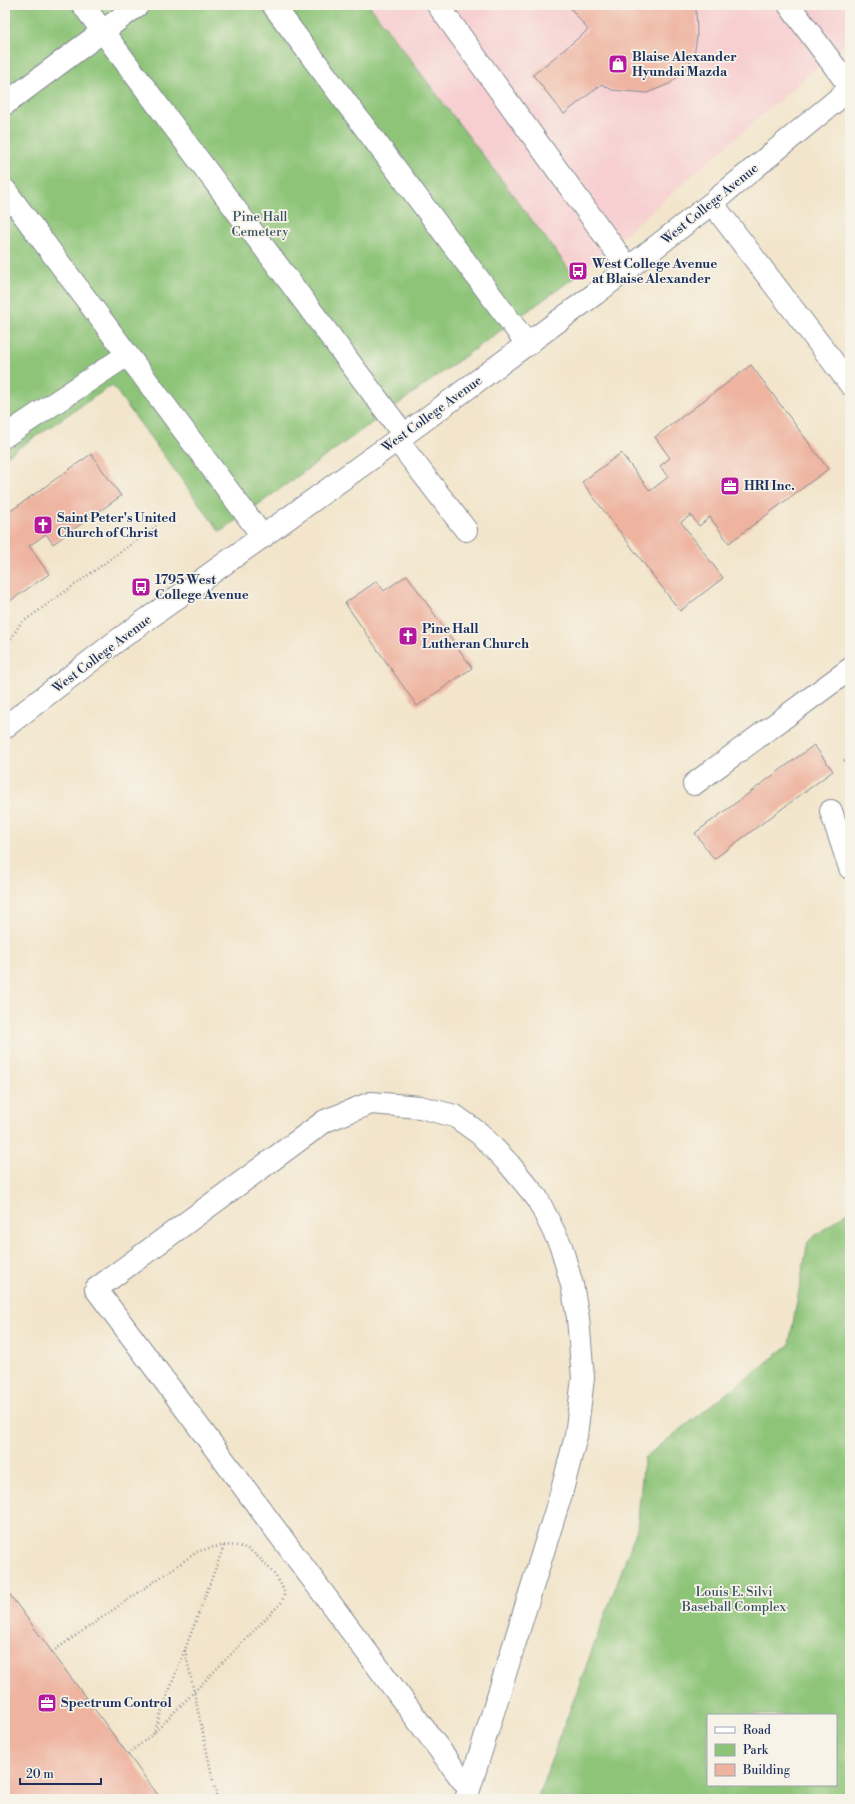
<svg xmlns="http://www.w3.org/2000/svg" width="855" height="1804" viewBox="0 0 855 1804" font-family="'Libre Bodoni',serif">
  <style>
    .built { fill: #f7cfd0 }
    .green { fill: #8dc478; stroke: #547a6b; fill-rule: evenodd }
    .building { fill: #eeb4a0 }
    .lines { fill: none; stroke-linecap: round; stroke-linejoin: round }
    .minor-casing { stroke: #868a94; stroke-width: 24 }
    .major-casing { stroke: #868a94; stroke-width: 24 }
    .path { stroke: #868a94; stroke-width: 2.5; stroke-dasharray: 1 3; stroke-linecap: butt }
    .minor { stroke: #fff; stroke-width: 22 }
    .major { stroke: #fff; stroke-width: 22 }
    .labels { text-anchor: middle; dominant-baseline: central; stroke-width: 3.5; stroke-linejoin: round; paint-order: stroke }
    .poi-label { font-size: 13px; font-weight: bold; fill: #1b2f5e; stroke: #f7f3e8; text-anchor: start }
    .street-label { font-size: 13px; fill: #1b2f5e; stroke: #f7f3e8 }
    .park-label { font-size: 13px; fill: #385464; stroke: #f7f3e8 }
  </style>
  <rect width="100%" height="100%" fill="#f7f3e8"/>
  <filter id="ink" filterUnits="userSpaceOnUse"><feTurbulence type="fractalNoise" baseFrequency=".025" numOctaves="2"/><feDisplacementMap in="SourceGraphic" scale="8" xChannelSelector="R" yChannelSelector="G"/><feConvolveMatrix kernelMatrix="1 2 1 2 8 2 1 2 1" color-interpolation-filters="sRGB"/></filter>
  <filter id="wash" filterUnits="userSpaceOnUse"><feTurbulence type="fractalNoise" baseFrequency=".012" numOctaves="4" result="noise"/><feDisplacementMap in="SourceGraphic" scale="16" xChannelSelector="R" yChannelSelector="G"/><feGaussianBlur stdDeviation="0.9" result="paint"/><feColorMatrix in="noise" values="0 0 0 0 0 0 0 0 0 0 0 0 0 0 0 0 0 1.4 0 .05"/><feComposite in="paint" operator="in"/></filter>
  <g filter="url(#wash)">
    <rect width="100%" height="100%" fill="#f2e5cb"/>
    <!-- built -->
    <polygon class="built" points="369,5 850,5 850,39 575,277"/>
    <!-- green -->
    <g class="green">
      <polygon points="5,5 369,5 575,277 220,532 112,385 5,457"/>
      <path d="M850,1210V1799H537L637,1529L644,1458L789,1345L808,1241ZM708,1715H836V1785H708Z"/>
    </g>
    <g id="blocks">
      <!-- building -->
      <g class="building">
        <polygon points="568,5 703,5 696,10 697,36 694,56 684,72 669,84 647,93 612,90 602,84 564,114 533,75 588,30"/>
        <polygon points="751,365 828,469 729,543 710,517 699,526 691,515 681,522 723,578 680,611 582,482 621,453 650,491 668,477 660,466 670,458 655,437"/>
        <polygon points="91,454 121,496 53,544 46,534 29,546 49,574 7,603 5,601 5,515"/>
        <polygon points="407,575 472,668 417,706 345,603 377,581 384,591"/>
        <polygon points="814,745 833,771 714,859 695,833"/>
        <polygon points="850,755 850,768 844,760"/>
        <polygon points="5,1588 52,1652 161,1799 5,1799"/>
      </g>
    </g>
  </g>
  <g filter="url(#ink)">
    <use href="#blocks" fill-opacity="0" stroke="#868a94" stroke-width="1"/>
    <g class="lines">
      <!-- minor casing -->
      <g class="minor-casing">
        <g id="minor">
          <polyline points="83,5 404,435"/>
          <polyline points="273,5 528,345"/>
          <polyline points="438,5 629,269"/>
          <polyline points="789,5 850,87"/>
          <polyline points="5,104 138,5"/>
          <polyline points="5,190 263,537"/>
          <polyline points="712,203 850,384"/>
          <polyline points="5,436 127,355"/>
          <polyline points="397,440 466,530"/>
          <polyline points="694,784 850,669"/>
          <polyline points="831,811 850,868"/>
          <polyline points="466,1799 561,1494 576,1436 583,1378 578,1318 572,1285 561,1246 537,1198 509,1164 480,1134 455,1116 420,1107 371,1103 325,1121 96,1289 469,1789"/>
        </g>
      </g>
      <!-- major casing -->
      <g class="major-casing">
        <polyline id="major" points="5,727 114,643 404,435 595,294 712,203 850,89"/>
      </g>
      <!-- path -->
      <g class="path">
        <polyline points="5,649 20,624 158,525"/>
        <polyline points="185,1650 217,1799"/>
        <path d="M52,1652L197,1552C211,1547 228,1543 243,1547C255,1550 281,1579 284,1592C285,1596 282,1600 281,1603L153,1734"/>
        <polyline points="128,1754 153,1734 224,1546"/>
      </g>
      <!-- minor -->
      <use href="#minor" class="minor"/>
      <!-- major -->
      <use href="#major" class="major"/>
    </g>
  </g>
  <!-- icons -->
  <defs>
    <g id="shop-square" transform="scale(1)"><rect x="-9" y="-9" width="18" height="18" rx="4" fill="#b5179e" stroke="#f7f3e8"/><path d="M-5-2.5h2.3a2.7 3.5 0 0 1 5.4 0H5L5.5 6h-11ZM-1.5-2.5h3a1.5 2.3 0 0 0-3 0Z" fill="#fff"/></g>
    <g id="bus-square" transform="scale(1)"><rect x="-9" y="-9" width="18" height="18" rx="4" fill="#b5179e" stroke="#f7f3e8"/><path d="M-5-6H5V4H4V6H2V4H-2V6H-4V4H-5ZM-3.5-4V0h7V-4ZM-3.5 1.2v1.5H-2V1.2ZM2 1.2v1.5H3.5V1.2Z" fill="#fff"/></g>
    <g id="office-square" transform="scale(1)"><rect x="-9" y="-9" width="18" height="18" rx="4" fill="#b5179e" stroke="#f7f3e8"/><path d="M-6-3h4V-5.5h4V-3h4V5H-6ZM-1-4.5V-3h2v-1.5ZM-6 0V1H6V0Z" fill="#fff"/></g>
    <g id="church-square" transform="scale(1)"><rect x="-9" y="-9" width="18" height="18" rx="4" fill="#b5179e" stroke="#f7f3e8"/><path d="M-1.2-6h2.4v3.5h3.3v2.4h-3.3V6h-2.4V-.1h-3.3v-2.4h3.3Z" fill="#fff"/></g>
  </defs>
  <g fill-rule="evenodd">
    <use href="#shop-square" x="618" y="64"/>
    <use href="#bus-square" x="578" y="271"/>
    <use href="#office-square" x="730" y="486"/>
    <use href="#church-square" x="43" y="525"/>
    <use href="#bus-square" x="141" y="587"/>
    <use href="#church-square" x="408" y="636"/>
    <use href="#office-square" x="47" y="1703"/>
  </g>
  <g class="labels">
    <!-- poi labels -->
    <g class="poi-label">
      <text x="632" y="57">Blaise Alexander<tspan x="632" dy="15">Hyundai Mazda</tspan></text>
      <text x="592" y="264">West College Avenue<tspan x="592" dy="15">at Blaise Alexander</tspan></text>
      <text x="744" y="486">HRI Inc.</text>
      <text x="57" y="518">Saint Peter's United<tspan x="57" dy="15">Church of Christ</tspan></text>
      <text x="155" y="580">1795 West<tspan x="155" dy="15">College Avenue</tspan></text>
      <text x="422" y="629">Pine Hall<tspan x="422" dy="15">Lutheran Church</tspan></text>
      <text x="61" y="1703">Spectrum Control</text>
    </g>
    <!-- street labels -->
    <g class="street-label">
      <text transform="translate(710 204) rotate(-39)">West College Avenue</text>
      <text transform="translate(432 414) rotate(-36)">West College Avenue</text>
      <text transform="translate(102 654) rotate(-37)">West College Avenue</text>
    </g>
    <!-- park labels -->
    <g class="park-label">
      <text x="260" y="217">Pine Hall<tspan x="260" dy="15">Cemetery</tspan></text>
      <text x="734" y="1592">Louis E. Silvi<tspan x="734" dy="15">Baseball Complex</tspan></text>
    </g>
  </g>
  <!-- margin -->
  <rect width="855" height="1804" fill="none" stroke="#f7f3e8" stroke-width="20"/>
  <!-- legend -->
  <rect x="707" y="1714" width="130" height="72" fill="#f7f3e8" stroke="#9fa5b1"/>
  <rect x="715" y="1727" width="20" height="6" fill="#ffffff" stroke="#9fa5b1"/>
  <text x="743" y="1734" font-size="12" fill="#1b2f5e">Road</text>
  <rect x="715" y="1744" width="20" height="12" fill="#8dc478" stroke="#9fa5b1"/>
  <text x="743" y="1754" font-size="12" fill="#1b2f5e">Park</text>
  <rect x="715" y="1764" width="20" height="12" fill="#eeb4a0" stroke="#9fa5b1"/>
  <text x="743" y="1774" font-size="12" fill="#1b2f5e">Building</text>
  <!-- scale -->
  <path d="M20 1778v6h81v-6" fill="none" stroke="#1b2f5e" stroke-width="2"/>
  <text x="26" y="1778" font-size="12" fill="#1b2f5e" stroke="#f7f3e8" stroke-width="3" paint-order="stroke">20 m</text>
</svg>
